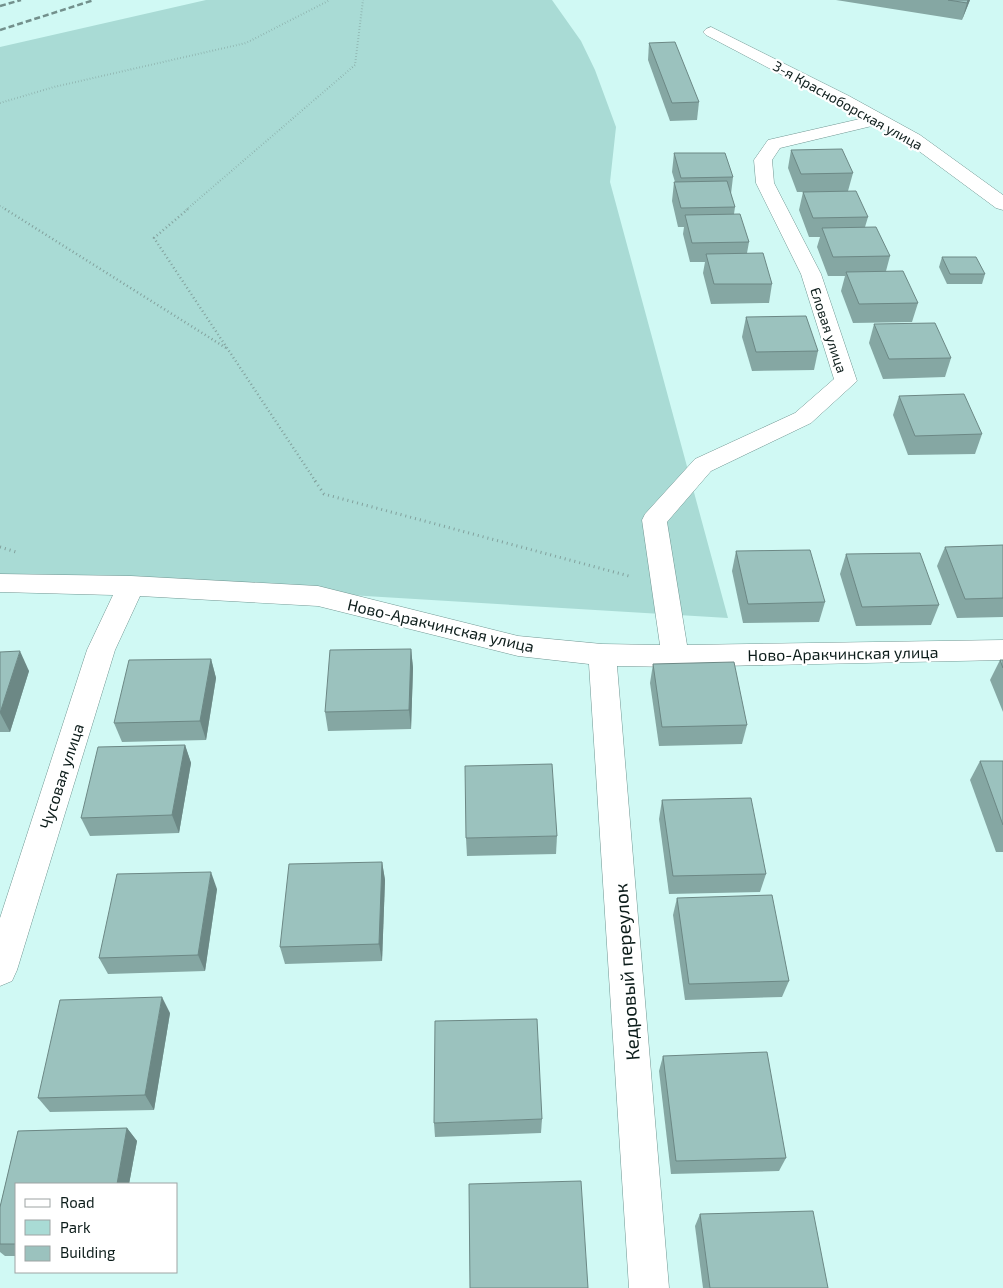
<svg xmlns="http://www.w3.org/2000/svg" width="1003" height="1288" viewBox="0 0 1003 1288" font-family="'Exo 2',sans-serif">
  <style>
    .green { fill: #a9dbd5 }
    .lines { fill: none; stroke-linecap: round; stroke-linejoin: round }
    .minor-casing { stroke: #719793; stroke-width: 1 }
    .path-far2 { stroke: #82a19d; stroke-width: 2; stroke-dasharray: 0.5 2.5; stroke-linecap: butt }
    .path-far1 { stroke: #82a19d; stroke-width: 2.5; stroke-dasharray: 1 3; stroke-linecap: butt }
    .path { stroke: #82a19d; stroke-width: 3; stroke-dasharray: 1 4; stroke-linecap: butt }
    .minor { fill: #fff; fill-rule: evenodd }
    .rail { stroke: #73908c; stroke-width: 2.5; stroke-dasharray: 6 3; stroke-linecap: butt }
    .wall { fill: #85a7a3 }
    .shaded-wall { fill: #6c8885 }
    .building { fill: #9bc2be; stroke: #6c8885 }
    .labels { text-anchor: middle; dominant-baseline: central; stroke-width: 4.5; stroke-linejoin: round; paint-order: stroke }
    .far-street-label { font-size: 14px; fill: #0c1c1a; stroke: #fff }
    .street-label { font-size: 16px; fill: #0c1c1a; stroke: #fff }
    .near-street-label { font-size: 19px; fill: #0c1c1a; stroke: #fff }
  </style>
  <rect width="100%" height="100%" fill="#d0f9f4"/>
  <!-- green -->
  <polygon class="green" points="206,0 552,0 581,41 595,70 616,127 610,182 728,618 0,574 0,47"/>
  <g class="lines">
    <!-- minor casing -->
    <g class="minor-casing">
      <polygon id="minor" points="711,27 849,96 920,135 1003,195 1003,210 996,208 908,143 876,125 780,148 772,160 774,183 821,274 857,381 811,423 711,471 667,522 687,645 1003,640 1003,660 675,667 617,666 669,1288 629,1288 589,664 518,656 318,606 140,596 115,650 17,970 12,981 0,986 0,918 87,650 113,595 0,592 0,574 131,576 318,586 518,636 602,644 660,645 642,520 645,514 695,459 795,413 834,379 801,274 756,183 754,160 768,140 864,118 706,35 703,32 706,29"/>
    </g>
    <!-- path-far2 -->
    <g class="path-far2">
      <polyline points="0,103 54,87 246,43 330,0"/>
      <polyline points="0,206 7,210"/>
      <polyline points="186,210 355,65 363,0"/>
    </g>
    <!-- path-far1 -->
    <g class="path-far1">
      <polyline points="5,209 226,348"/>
      <polyline points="188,209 154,238 316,482"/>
    </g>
    <!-- path -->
    <g class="path">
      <polyline points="315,481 324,494 629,576"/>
      <polyline points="0,547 16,552"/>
    </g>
    <!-- minor -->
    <use href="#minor" class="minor"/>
    <!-- rail -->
    <g class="rail">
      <polyline points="0,6 21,0"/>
      <polyline points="0,30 94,0"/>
    </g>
  </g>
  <!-- wall -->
  <g class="wall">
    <polygon points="836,0 970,0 962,20"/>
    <polygon points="649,43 699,102 697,120 670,121 648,60"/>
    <polygon points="791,150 853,173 848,191 868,217 865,227 890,256 886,271 918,303 912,322 853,323 841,291 845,276 828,276 817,247 820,237 809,237 799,210 803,192 797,192 788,168"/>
    <polygon points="674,153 733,177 731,194 735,207 734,214 749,242 747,253 772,284 769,303 711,304 703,273 705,262 690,262 683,234 684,227 678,227 672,201 674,182 675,182 672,172"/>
    <polygon points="942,257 985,274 982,284 947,284 939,267"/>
    <polygon points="746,317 818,351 814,370 752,371 742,337"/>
    <polygon points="874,324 951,358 945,377 883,379 869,343"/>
    <polygon points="899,396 982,434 975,454 908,455 893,415"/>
    <polygon points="1003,545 1003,617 957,618 937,566 945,547"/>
    <polygon points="736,551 825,602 819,622 743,623 732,571"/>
    <polygon points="846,554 939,605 931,625 856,626 840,574"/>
    <polygon points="411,649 413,668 411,729 328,731 325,712"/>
    <polygon points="0,652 29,671 10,732 0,732"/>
    <polygon points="211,659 216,678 206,740 122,742 114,723"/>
    <polygon points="1000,660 1003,660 1003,712 990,680"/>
    <polygon points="653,664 747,725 742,744 659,746 650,683"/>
    <polygon points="185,745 191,763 179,833 90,836 81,818"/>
    <polygon points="980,761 1003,761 1003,852 996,852 970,780"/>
    <polygon points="662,800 766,874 760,892 669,894 659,819"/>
    <polygon points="557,836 556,854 467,856 466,838"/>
    <polygon points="382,862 385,880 382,961 285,964 280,947"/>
    <polygon points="217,889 205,971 108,974 99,958"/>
    <polygon points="677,898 789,981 782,997 685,1000 673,915"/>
    <polygon points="170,1013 154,1110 50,1112 38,1098"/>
    <polygon points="663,1056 786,1158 779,1171 671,1174 659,1071"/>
    <polygon points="542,1119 541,1133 435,1137 434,1123"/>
    <polygon points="127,1128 137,1141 129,1184 16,1184 16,1256 5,1256 0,1252 0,1207 18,1131"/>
    <polygon points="700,1214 828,1288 703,1288 695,1226"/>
  </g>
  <!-- shaded-wall -->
  <g class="shaded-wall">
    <polygon points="968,0 970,0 962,20 967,3"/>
    <polygon points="411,649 413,668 411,729 409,710"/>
    <polygon points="20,651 29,671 10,732 0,713"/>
    <polygon points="211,659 216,678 206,740 200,721"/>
    <polygon points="185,745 191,763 179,833 172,815"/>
    <polygon points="382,862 385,880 382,961 379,944"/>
    <polygon points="211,872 217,889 205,971 198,955"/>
    <polygon points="162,997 170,1013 154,1110 145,1095"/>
    <polygon points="127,1128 137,1141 129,1184 117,1184"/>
  </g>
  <!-- building -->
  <g class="building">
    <polygon points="948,0 968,0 967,3"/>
    <polygon points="675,42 699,102 672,103 649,43"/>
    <polygon points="842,149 853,173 801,174 791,150"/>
    <polygon points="674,153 725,153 733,177 681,178"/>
    <polygon points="727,181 735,207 681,208 674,182"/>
    <polygon points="856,191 868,217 813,218 803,192"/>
    <polygon points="740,214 749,242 692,243 685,215"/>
    <polygon points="876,227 890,256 833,257 822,228"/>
    <polygon points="763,253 772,284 714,284 706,254"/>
    <polygon points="942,257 976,257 985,274 950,274"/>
    <polygon points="903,271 918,303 859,304 846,272"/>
    <polygon points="806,316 818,351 756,352 746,317"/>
    <polygon points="935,323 951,358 889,359 874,324"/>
    <polygon points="964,394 982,434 915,436 899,396"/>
    <polygon points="1003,545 1003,598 965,599 945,547"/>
    <polygon points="810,550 825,602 748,604 736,551"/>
    <polygon points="920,553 939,605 862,607 846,554"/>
    <polygon points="411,649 409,710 325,712 330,650"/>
    <polygon points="20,651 0,713 0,652"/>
    <polygon points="211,659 200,721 114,723 129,660"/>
    <polygon points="1000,660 1003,660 1003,668"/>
    <polygon points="734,662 747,725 662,727 653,664"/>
    <polygon points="185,745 172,815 81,818 98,747"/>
    <polygon points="980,761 1003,761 1003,825"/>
    <polygon points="552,764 557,836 466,838 465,766"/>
    <polygon points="751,798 766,874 673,876 662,800"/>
    <polygon points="382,862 379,944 280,947 289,864"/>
    <polygon points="211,872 198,955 99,958 117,874"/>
    <polygon points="772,895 789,981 689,984 677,898"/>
    <polygon points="162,997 145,1095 38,1098 60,1000"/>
    <polygon points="537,1019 542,1119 434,1123 435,1021"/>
    <polygon points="767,1052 786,1158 676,1161 663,1056"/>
    <polygon points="127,1128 117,1184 16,1184 16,1244 0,1244 0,1207 18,1131"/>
    <polygon points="581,1181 588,1288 470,1288 469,1184"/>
    <polygon points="813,1211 828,1288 710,1288 700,1214"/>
  </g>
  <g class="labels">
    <!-- far-street labels -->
    <g class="far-street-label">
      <text transform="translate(848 105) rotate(29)">3-я Красноборская улица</text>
      <text transform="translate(829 330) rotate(72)">Еловая улица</text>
    </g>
    <!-- street labels -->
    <g class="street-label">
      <text transform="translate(441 625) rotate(13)">Ново-Аракчинская улица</text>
      <text transform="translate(843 653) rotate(-1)">Ново-Аракчинская улица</text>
      <text transform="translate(61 776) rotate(-72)">Чусовая улица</text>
    </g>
    <!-- near-street labels -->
    <g class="near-street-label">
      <text transform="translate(626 972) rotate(-94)">Кедровый переулок</text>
    </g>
  </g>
  <!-- legend -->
  <rect x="15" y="1183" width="162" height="90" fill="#ffffff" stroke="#9ea4a3"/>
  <rect x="25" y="1199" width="25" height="8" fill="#ffffff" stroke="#9ea4a3"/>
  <text x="60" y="1208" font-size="15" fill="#0c1c1a">Road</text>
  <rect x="25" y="1220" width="25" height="15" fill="#a9dbd5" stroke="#9ea4a3"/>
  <text x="60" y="1233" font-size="15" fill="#0c1c1a">Park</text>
  <rect x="25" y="1246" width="25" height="15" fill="#9bc2be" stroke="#9ea4a3"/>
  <text x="60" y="1258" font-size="15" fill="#0c1c1a">Building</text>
</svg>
